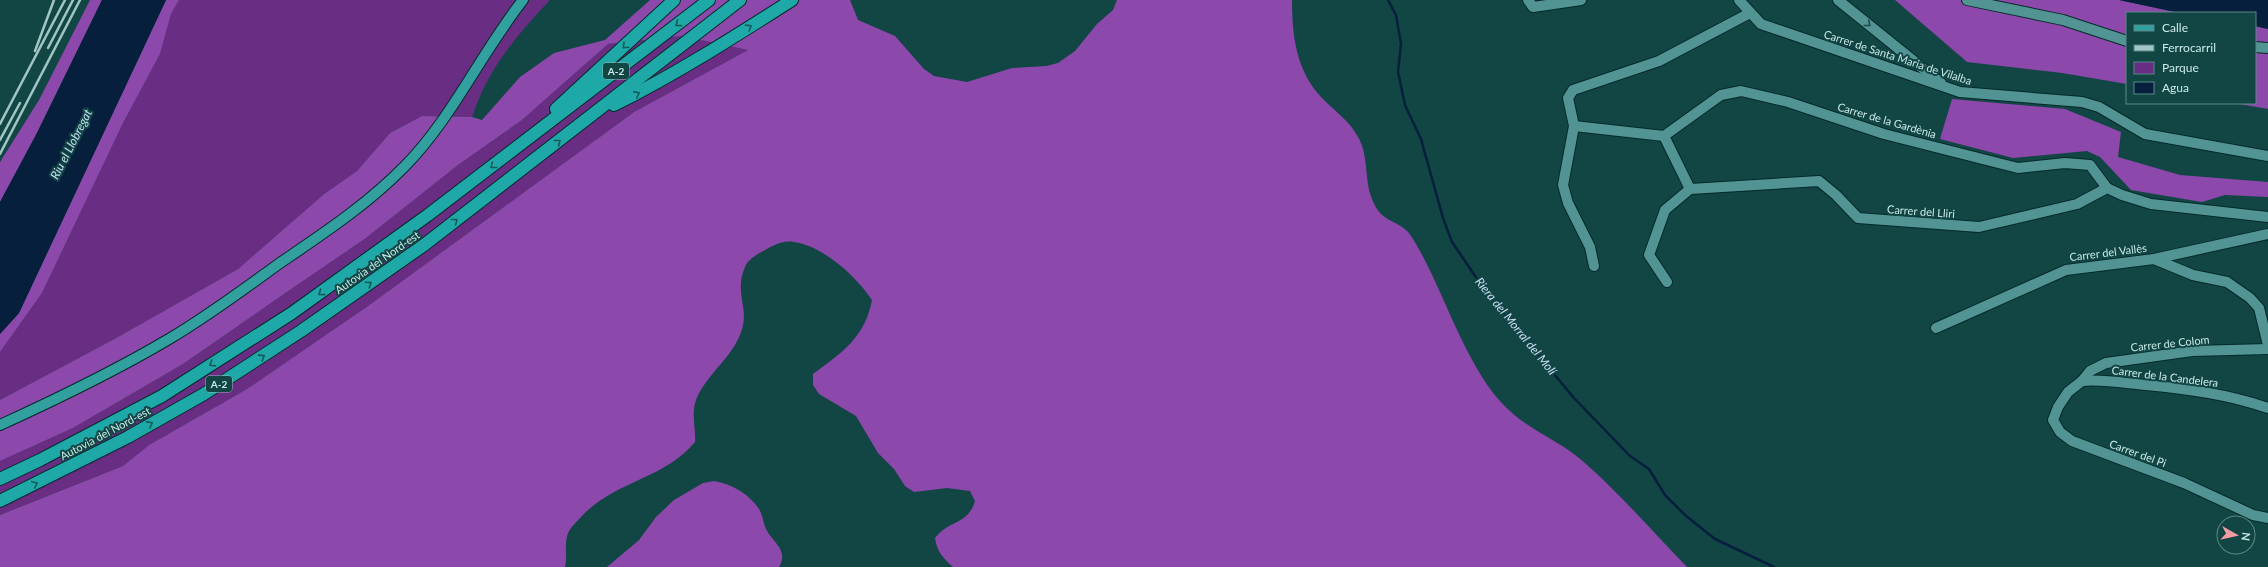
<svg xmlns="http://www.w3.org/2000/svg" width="2268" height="567" viewBox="0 0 2268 567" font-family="Lato,sans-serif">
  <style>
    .green { fill: #6a2d84 }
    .forest { fill: #8c48aa }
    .water { fill: #061f3d }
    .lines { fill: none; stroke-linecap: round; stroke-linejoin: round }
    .stream { stroke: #061f3d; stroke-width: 2.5 }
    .minor-casing { stroke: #052a2a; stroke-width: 12 }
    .major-casing { stroke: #052a2a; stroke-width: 12 }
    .highway-casing { stroke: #052a2a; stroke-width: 14 }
    .minor { stroke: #529493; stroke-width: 10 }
    .major { stroke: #33a0a0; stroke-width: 10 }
    .highway { stroke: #1fa8a8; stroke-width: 12 }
    .rail { stroke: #a1c5c4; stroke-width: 2.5 }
    .oneway { stroke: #145a59 }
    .oneway2 { stroke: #184e4d }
    .labels { text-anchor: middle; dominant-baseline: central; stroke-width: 4; stroke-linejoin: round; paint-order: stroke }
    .shield { fill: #114645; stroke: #92b9b8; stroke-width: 1 }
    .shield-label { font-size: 10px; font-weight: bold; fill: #caeae9 }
    .street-label { font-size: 11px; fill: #caeae9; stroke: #114645 }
    .water-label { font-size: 12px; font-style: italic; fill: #caddf4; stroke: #114645 }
  </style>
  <rect width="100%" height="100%" fill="#114645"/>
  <!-- green -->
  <g class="green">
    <path d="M179,0H550C515,37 488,69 472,117L422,116L390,133L357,171L324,194L238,269L118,337L0,400V352L42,293L123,123L160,54L171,14Z"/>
    <polygon points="682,36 748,50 634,112 368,306 247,389 149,445 123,466 0,515 0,461 73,428 183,364 284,294 366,238 458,165 522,120 608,44"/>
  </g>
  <!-- forest -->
  <g class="forest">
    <polygon points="90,0 102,0 37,133 0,202 0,162 39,100"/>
    <polygon points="166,0 179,0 171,14 160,54 123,123 42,293 0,352 0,334 19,313"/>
    <path d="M650,0H850L858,20L895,36L924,69L934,76L967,82L1012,68L1046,66L1058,63L1075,51L1097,24L1113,10L1117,0H1292C1292,35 1296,70 1321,97C1334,111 1349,120 1358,137C1369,156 1364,179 1372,199C1381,223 1394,218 1408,232C1411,235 1414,241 1416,244C1444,292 1463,358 1499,400C1526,431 1559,439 1586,464C1622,496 1654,533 1687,567H953C943,558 937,552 935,538C950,519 968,525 975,501L970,491L947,488L914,492L905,486L894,469L878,453L856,416L819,394L813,385V374C843,352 865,337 872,300C856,276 823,246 794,242C783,240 774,245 765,250C758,254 748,259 745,267C734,292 749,308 742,329C734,357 706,374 696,400C691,414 696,428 695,442C665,479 614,481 581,517C577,521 572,526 569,531C563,543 568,555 565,567H0V515L123,466L149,445L247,389L368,306L634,112L748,50L682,36L608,44L522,120L458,165L366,238L284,294L183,364L73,428L0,461V400L118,337L238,269L324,194L357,171L390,133L422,116L472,117L482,120L520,77L554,53L605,40Z"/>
    <polygon points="1895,0 2119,0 2180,13 2127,13 2127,84 2062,73 1967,62"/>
    <polygon points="2255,26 2268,29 2268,109 2234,103 2255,103"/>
    <polygon points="1952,99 2065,109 2121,132 2118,157 2180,175 2268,182 2268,197 2225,195 2202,202 2131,190 2100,157 2087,151 2013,158 1940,139"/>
    <path d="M714,481C732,484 749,494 759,509C763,515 763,523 766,529C773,543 789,550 779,567H607L639,540L656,517L674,500L703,483Z"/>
  </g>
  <!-- water -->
  <g class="water">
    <polygon points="102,0 166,0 19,313 0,334 0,202 37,133"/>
    <polygon points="2119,0 2268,0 2268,29 2255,26 2255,13 2180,13"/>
  </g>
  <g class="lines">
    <!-- stream -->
    <polyline class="stream" points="1388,0 1396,15 1401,44 1398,72 1405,105 1421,139 1443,218 1452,242 1488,295 1574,398 1630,456 1649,469 1665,495 1685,515 1715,539 1774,567"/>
    <!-- minor casing -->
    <g class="minor-casing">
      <g id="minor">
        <polyline points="1528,0 1533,7 1581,0"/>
        <polyline points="1739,0 1761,24 1960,92 2082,102 2099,107 2145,134 2268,156"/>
        <polyline points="1838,0 1941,83"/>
        <polyline points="1967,0 2063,20 2127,41"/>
        <polyline points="2255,47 2268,48"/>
        <polyline points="1574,126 1664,136 1690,189"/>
        <polyline points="1664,136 1721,95 1741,91 1788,102 1884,134 2018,168 2065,163 2090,165 2107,188"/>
        <polyline points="2154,259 2193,275 2227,282 2250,298 2259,308 2268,345"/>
        <polyline points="1594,266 1590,247 1568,203 1563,185 1574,126 1568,98 1573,90 1659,61 1750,13"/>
        <polyline points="1667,282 1649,255 1665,210 1690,189 1819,181 1836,195 1858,218 1979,227 2077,204 2107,188 2122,195 2151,204 2268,217"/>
        <polyline points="1936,328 2066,270 2154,259 2268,234"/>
        <polyline points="2268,349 2192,351 2106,363 2090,371 2082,381 2068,392 2058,407 2053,420 2060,432 2072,441 2184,483 2253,515 2268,518"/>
        <path d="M2082,381C2103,379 2124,383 2146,385C2188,389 2227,394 2268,408"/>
      </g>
    </g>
    <!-- major casing -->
    <g class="major-casing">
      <path id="major" d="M0,425C57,399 115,371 169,339C208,316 244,289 280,263C324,233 368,204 405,166C453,117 481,53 523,0"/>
    </g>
    <!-- highway casing -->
    <g class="highway-casing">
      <g id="highway">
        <path d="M614,105C676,74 734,37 792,0"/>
        <polyline points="556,109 674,0"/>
        <polyline points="0,479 40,460 162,396 292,313 428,215 709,0"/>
        <polyline points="0,501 128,437 204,394 301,331 424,245 740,0"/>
      </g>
    </g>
    <!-- minor -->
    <use href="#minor" class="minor"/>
    <!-- major -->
    <use href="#major" class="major"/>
    <!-- highway -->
    <use href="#highway" class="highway"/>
    <!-- rail -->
    <g class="rail">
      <polyline points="48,48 73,0"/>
      <polyline points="35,51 54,0"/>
      <polyline points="0,124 65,0"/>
      <polyline points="0,140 20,103"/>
      <polyline points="0,154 80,0"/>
    </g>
  </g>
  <!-- one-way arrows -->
  <defs><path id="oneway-chevron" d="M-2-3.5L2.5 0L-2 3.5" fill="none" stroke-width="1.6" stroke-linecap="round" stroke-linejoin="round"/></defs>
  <g class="oneway">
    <use href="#oneway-chevron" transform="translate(678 24) rotate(143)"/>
    <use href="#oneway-chevron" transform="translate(749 27) rotate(-32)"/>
    <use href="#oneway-chevron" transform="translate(625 46) rotate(137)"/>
    <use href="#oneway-chevron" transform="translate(637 94) rotate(-26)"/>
    <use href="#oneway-chevron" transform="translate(558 142) rotate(-38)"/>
    <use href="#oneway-chevron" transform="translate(493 166) rotate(142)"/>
    <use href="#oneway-chevron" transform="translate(455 221) rotate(-38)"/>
    <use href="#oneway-chevron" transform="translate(369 284) rotate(-34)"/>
    <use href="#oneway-chevron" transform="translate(321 293) rotate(144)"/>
    <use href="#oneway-chevron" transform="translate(262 357) rotate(-33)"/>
    <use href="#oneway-chevron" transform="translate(212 364) rotate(148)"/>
    <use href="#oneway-chevron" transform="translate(150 424) rotate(-29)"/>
    <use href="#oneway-chevron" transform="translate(35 484) rotate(-25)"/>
  </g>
  <use class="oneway2" href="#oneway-chevron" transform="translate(1868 24) rotate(39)"/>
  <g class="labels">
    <!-- shield labels -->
    <g class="shield">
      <rect x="603" y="63" width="26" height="16" rx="3"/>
      <rect x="206" y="376" width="26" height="16" rx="3"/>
    </g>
    <g class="shield-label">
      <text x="616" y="71">A-2</text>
      <text x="219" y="384">A-2</text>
    </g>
    <!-- street labels -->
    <g class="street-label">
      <text transform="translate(1898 57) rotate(18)">Carrer de Santa Maria de Vilalba</text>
      <text transform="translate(1887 120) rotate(16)">Carrer de la Gardènia</text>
      <text transform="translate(1921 211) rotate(4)">Carrer del Lliri</text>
      <text transform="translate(2108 252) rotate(-7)">Carrer del Vallès</text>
      <text transform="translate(377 262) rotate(-35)">Autovia del Nord-est</text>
      <text transform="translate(2170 343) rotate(-6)">Carrer de Colom</text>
      <text transform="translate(2165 376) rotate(7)">Carrer de la Candelera</text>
      <text transform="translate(105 433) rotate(-28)">Autovia del Nord-est</text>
      <text transform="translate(2138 453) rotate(20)">Carrer del Pi</text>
    </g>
    <!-- water labels -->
    <g class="water-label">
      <text transform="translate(71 144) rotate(-63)">Riu el Llobregat</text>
      <text transform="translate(1516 326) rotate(51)">Riera del Morral del Molí</text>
    </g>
  </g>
  <!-- legend -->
  <rect x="2126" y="12" width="130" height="92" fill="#114645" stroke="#5b8887"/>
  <rect x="2134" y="25" width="20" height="6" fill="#33a0a0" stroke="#5b8887"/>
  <text x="2162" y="32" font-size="12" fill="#caeae9">Calle</text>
  <rect x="2134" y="45" width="20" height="6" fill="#a1c5c4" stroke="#5b8887"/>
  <text x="2162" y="52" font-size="12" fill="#caeae9">Ferrocarril</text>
  <rect x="2134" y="62" width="20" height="12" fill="#6a2d84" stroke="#5b8887"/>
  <text x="2162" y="72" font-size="12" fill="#caeae9">Parque</text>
  <rect x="2134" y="82" width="20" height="12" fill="#061f3d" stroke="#5b8887"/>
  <text x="2162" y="92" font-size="12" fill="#caeae9">Agua</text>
  <!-- north arrow -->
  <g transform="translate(2236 535) rotate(98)"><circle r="19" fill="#114645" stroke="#5b8887"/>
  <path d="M0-3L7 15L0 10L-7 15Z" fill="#f49aa2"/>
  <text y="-6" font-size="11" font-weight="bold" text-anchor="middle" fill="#caeae9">N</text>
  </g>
</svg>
